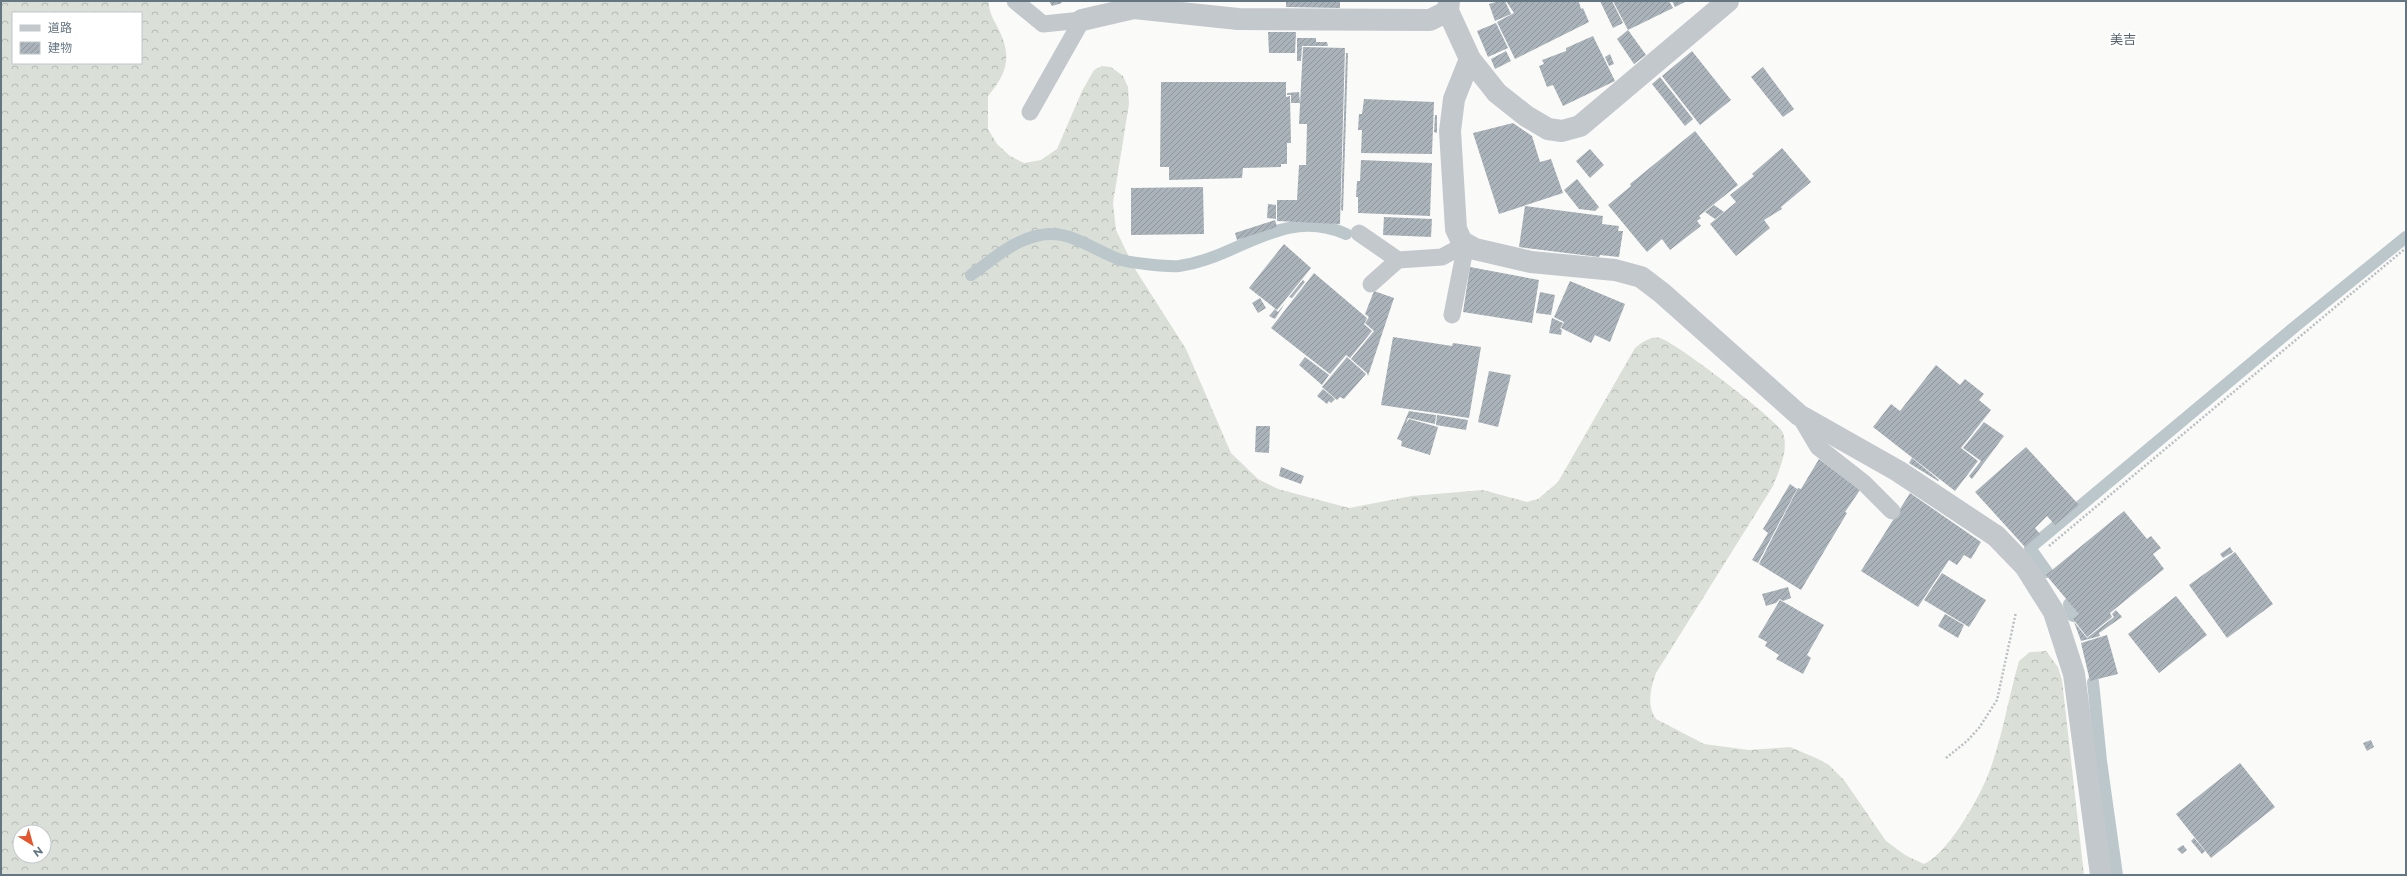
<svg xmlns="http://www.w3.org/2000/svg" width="2407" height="876" viewBox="0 0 2407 876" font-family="Montserrat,'Noto Sans JP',sans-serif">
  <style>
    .forest { fill: url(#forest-crowns); fill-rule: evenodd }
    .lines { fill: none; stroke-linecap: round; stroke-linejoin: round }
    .stream { stroke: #bbc7cb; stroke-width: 12 }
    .building { fill: url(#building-hatch) }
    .path { stroke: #bbbfc2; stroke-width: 2.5; stroke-dasharray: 2 2; stroke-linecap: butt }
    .service { stroke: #c3c8cc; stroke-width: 17 }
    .minor { stroke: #c3c8cc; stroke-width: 22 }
    .labels { text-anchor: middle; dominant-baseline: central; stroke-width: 4; stroke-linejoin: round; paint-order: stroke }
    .quarter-label { font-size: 13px; fill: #57646e; stroke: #fff }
  </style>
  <defs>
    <pattern id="forest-crowns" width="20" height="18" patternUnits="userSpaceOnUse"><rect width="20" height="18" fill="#dadfd7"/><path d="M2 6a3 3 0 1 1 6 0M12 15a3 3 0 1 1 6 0" fill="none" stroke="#b4b9b4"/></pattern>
    <pattern id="building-hatch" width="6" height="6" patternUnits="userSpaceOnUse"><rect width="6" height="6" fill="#aab3b9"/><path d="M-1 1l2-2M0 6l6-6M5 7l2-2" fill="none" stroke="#8e969c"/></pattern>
  </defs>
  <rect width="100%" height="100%" fill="#fafaf8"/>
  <!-- forest -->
  <path class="forest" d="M1,1H989C988,10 993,19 998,28C1012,56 1008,72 988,96V129L997,144L1010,156L1024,163L1041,160L1057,149L1082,91L1094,70L1102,66L1111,67L1123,76L1128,87L1129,104L1113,203L1116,230L1135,269L1186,349L1231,453L1258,479L1278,489L1349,508L1412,496L1483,490L1527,502L1538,499L1558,482L1635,348C1643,342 1651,336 1660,338C1675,342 1779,421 1783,433C1789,451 1779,470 1773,486L1656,673C1651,688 1646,705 1656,719L1704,744L1749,750L1790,747L1816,758L1829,765L1844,780L1886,841L1905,855L1924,864C1949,853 1982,794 1991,767C2003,733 2009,696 2019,661L2030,652L2046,651L2058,667L2062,680L2084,875H1ZM13,13H141V63H13ZM20,832H44V856H20Z"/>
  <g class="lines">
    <!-- stream -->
    <g class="stream">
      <path d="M971,275C988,263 1004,248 1024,240C1064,222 1087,248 1121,260C1133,263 1166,267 1179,266C1239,258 1282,206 1346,234"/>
      <polyline points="2047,572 2030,548 2297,325 2406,237"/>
      <polyline points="2069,604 2073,616"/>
      <polyline points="2093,682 2101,761 2117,875"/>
    </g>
  </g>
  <!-- building -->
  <g class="building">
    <polygon points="1049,1 1060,1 1062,3 1052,6"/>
    <polygon points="1286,1 1340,1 1340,8 1286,7"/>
    <polygon points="1499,1 1505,1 1511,14 1495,21 1489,4"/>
    <polygon points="1506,1 1581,1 1579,2 1581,9 1583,8 1589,22 1515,59 1497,22 1514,13"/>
    <polygon points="1600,1 1612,1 1623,23 1613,28"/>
    <polygon points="1613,1 1669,1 1673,8 1628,30"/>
    <polygon points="1672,1 1687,1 1675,7"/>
    <polygon points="1496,23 1508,48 1488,57 1477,31"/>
    <polygon points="1628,30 1646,55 1634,64 1617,39"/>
    <polygon points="1268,32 1296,32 1295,53 1269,53"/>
    <polygon points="1593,36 1615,81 1563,106 1553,85 1547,87 1539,66 1544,64 1542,60 1566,51 1566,48"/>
    <polygon points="1297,38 1316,38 1316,42 1327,42 1328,46 1302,46 1301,61 1297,61"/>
    <polygon points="1303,47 1345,48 1340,224 1277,221 1277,200 1297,200 1299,165 1306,165 1307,124 1299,124"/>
    <polygon points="1506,51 1511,61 1495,69 1491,59"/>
    <polygon points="1692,51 1731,100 1700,125 1662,76"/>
    <polygon points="1346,53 1348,53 1343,211 1341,210"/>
    <polygon points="1610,54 1614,64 1609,66 1605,57"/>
    <polygon points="1763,67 1794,109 1783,117 1751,77"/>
    <polygon points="1660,77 1693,119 1685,126 1652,84"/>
    <polygon points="1161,82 1286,82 1286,97 1290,96 1291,143 1287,143 1287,164 1281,164 1281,167 1243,168 1242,178 1169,180 1169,167 1160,167"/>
    <polygon points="1299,92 1300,103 1291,103 1291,95 1287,95 1287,93"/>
    <polygon points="1364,99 1434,102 1432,154 1361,153 1362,130 1358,130 1359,114 1362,114"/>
    <polygon points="1435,115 1437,115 1437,133 1434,132"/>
    <polygon points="1513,123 1532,136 1540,162 1551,159 1563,193 1499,214 1473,133"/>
    <polygon points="1695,131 1738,185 1699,216 1701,218 1697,221 1701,226 1670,250 1662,239 1647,252 1608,205 1631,186 1630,184"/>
    <polygon points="1782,148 1811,182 1781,207 1782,209 1764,220 1770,228 1736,256 1710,224 1736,202 1730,195 1754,176 1752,174"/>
    <polygon points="1590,149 1604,165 1590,178 1576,161"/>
    <polygon points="1361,160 1432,163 1430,216 1358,213 1358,197 1356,197 1357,181 1360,181"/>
    <polygon points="1577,179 1599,207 1595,211 1579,209 1564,190"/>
    <polygon points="1203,187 1204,234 1131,235 1131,188"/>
    <polygon points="1268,204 1276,205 1276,219 1267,218"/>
    <polygon points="1714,205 1724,212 1715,219 1705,212"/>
    <polygon points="1525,206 1603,216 1602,224 1619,226 1618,231 1623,231 1619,257 1600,255 1599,257 1519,247"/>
    <polygon points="1384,217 1432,219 1431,237 1383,235"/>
    <polygon points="1275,220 1277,227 1237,240 1235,233"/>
    <polygon points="1284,244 1311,268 1277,310 1249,288"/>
    <polygon points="1470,267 1539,280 1532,323 1463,312"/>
    <polygon points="1314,273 1367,318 1364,324 1372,331 1350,358 1346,355 1330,374 1271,328"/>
    <polygon points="1303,280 1305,282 1292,298 1289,297"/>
    <polygon points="1570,281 1625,304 1610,342 1595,335 1591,343 1561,328 1564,322 1554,317"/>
    <polygon points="1374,291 1394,298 1368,376 1367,373 1351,359 1374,331 1365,323 1369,317 1365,314"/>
    <polygon points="1540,292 1555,295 1551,315 1536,313"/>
    <polygon points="1260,298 1266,308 1258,313 1252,303"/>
    <polygon points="1285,303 1275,319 1269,316 1275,309 1278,312"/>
    <polygon points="1552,318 1563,323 1560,329 1562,330 1561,335 1549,333"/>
    <polygon points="1393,337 1452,346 1453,343 1481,347 1469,418 1381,405"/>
    <polygon points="1305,357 1329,375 1322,385 1299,365"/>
    <polygon points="1347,357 1366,374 1344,399 1340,397 1337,400 1322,387"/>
    <polygon points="1936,365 1960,385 1965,379 1984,394 1979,400 1991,410 1961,448 1978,461 1955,491 1873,427 1891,404 1900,411"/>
    <polygon points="1489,371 1511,375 1498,427 1478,422"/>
    <polygon points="1323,389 1335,399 1331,403 1329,401 1327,404 1317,396"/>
    <polygon points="1409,411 1436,415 1435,424 1408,418 1406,424 1409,419 1438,427 1430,455 1401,446 1402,441 1397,439"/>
    <polygon points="1437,415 1468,420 1466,430 1436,425"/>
    <polygon points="1984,422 2004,436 1972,479 1969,476 1981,461 1963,448"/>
    <polygon points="1256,426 1270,426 1269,453 1255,452"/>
    <polygon points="2026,447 2079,505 2055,525 2047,516 2035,528 2040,534 2025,547 1975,492"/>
    <polygon points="1912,458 1939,480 1938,481 1909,463"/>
    <polygon points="1819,459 1860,490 1845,512 1847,513 1801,590 1759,564 1798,488 1801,489"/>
    <polygon points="1281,467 1304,476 1301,484 1279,476"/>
    <polygon points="1790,484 1797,489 1758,563 1752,560 1768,533 1763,529"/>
    <polygon points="1910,493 1981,542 1971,559 1964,555 1957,565 1949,560 1918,607 1861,571"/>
    <polygon points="2124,511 2147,539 2151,536 2161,548 2153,554 2164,569 2110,613 2112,617 2087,637 2073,619 2079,614 2046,575"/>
    <polygon points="2230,547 2233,552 2223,558 2220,554"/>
    <polygon points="2235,552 2273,604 2227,638 2189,585"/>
    <polygon points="1942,573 1986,600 1969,627 1924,600"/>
    <polygon points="1788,587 1791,598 1783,601 1780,599 1776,603 1766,606 1762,594"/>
    <polygon points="2176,596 2207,635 2159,673 2128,634"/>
    <polygon points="1780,600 1824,625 1807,655 1811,658 1803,674 1776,659 1779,655 1765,646 1767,642 1758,637"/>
    <polygon points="2116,610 2122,617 2099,633 2100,636 2081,641 2074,622 2087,638 2114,617 2112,614"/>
    <polygon points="1945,614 1964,625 1958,638 1938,626"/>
    <polygon points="2107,635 2118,674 2090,681 2081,643"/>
    <polygon points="2371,740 2374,747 2367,751 2363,743"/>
    <polygon points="2240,763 2275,807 2211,858 2176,814"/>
    <polygon points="2194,838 2205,851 2202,854 2191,841"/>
    <polygon points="2183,845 2187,850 2182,854 2177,849"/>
  </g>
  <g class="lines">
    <!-- path -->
    <g class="path">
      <polyline points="2049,546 2406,248"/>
      <polyline points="1946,758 1967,741 1979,728 1997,700 2016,612"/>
    </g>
    <!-- service -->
    <g class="service">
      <polyline points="1015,1 1043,24 1082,20"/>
      <polyline points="1030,112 1082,20"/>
      <polyline points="1359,233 1398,260 1442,257 1466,244"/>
      <polyline points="1371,284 1398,260"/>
      <polyline points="1452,315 1466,244"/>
      <polyline points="1799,415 1818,447 1864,483 1892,511"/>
    </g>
    <!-- minor -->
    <g class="minor">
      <polyline points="1449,1 1448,11 1470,59 1497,93 1526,116 1548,129 1562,131 1580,126 1728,1"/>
      <polyline points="1082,20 1134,8 1238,19 1430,20 1448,11"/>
      <polyline points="1470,59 1454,99 1450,131 1456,229 1462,242 1475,249 1531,262 1615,270 1641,277 1662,293 1799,415 1898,471 1996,536 2025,566 2054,612 2074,674 2101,875"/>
    </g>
  </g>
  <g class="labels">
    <!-- quarter labels -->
    <g class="quarter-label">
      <text x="2123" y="39">美吉</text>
    </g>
  </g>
  <!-- border -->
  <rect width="2407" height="876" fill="none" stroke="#657683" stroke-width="4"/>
  <!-- legend -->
  <rect x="12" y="12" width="130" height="52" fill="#ffffff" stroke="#c1c8cd"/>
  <rect x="20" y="25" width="20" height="6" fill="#c3c8cc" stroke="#c1c8cd"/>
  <text x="48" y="32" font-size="12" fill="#657683">道路</text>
  <rect x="20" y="42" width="20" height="12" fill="url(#building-hatch)" stroke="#c1c8cd"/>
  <text x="48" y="52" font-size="12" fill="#657683">建物</text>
  <!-- north arrow -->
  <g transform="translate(32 844) rotate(143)"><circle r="19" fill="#ffffff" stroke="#c1c8cd"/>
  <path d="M0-3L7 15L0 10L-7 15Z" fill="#e4572e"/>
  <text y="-6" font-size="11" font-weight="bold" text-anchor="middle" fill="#657683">N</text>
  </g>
</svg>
